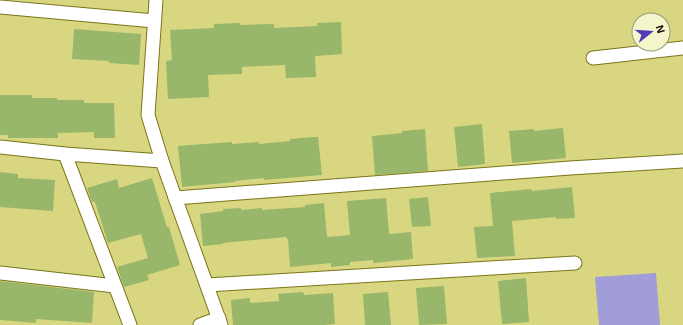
<svg xmlns="http://www.w3.org/2000/svg" width="683" height="325" viewBox="0 0 683 325" font-family="Arial,sans-serif">
  <style>
    .green { fill: #a09dd9 }
    .building { fill: #98b76b }
    .lines { fill: none; stroke-linecap: round; stroke-linejoin: round }
    .street-casing { stroke: #79751b; stroke-width: 15 }
    .street { stroke: #fff; stroke-width: 13 }
  </style>
  <rect width="100%" height="100%" fill="#d9d681"/>
  <!-- green -->
  <polygon class="green" points="656,273 660,325 599,325 595,277"/>
  <!-- building -->
  <g class="building">
    <polygon points="341,22 342,54 315,56 316,77 286,78 285,65 242,67 242,74 208,75 209,97 168,99 166,61 172,60 170,30 214,28 214,24 240,23 240,25 274,24 274,28 317,26 317,23"/>
    <polygon points="74,29 141,34 139,65 109,63 109,61 72,59"/>
    <polygon points="0,95 32,95 32,98 57,98 57,100 84,100 84,103 114,103 115,138 94,138 94,132 58,133 58,138 8,138 8,135 0,135"/>
    <polygon points="482,124 485,164 458,167 454,127"/>
    <polygon points="563,128 566,158 512,163 509,131 534,129 534,131"/>
    <polygon points="425,129 428,171 375,175 372,136 402,133 402,131"/>
    <polygon points="313,137 318,137 322,175 264,180 264,178 235,181 235,182 182,187 178,146 232,142 232,144 259,142 259,144 290,141 290,139"/>
    <polygon points="0,172 18,174 18,178 55,180 53,211 0,207"/>
    <polygon points="152,178 167,227 169,227 180,265 147,275 149,280 124,287 117,267 148,258 141,234 108,243 95,202 92,202 87,188 117,179 119,188"/>
    <polygon points="572,187 575,218 556,219 556,217 512,221 515,256 477,258 474,227 493,226 490,193 531,189 532,191"/>
    <polygon points="428,197 431,226 412,227 409,199"/>
    <polygon points="386,198 389,233 389,234 411,232 413,259 373,263 373,260 350,262 350,265 331,267 331,263 290,267 288,239 287,239 286,237 223,243 223,244 203,246 200,214 223,211 223,209 241,208 241,210 262,208 262,210 305,207 305,205 324,203 327,237 350,235 347,201"/>
    <polygon points="526,278 529,322 502,324 498,281"/>
    <polygon points="0,281 94,292 92,323 36,319 36,323 0,320"/>
    <polygon points="444,286 447,324 419,325 416,288"/>
    <polygon points="303,292 304,295 333,293 335,324 325,325 233,325 231,300 250,298 250,303 279,301 278,294"/>
    <polygon points="388,292 391,325 365,325 363,294"/>
  </g>
  <g class="lines">
    <!-- street casing -->
    <g class="street-casing">
      <g id="street">
        <polyline points="156,0 148,115 162,161 221,325"/>
        <polyline points="0,7 154,21"/>
        <polyline points="593,58 683,48"/>
        <polyline points="0,147 65,154 162,161"/>
        <polyline points="65,154 130,325"/>
        <polyline points="175,198 570,168 683,161"/>
        <polyline points="0,273 115,286"/>
        <polyline points="207,285 575,263"/>
        <polyline points="200,325 219,318"/>
      </g>
    </g>
    <!-- street -->
    <use href="#street" class="street"/>
  </g>
  <!-- north arrow -->
  <g transform="translate(651 32) rotate(73)"><circle r="19" fill="#f5f5cc" stroke="#99987a"/>
  <path d="M0-3L7 15L0 10L-7 15Z" fill="#543ab2"/>
  <text y="-6" font-size="11" font-weight="bold" text-anchor="middle" fill="#0f0d00">N</text>
  </g>
</svg>
